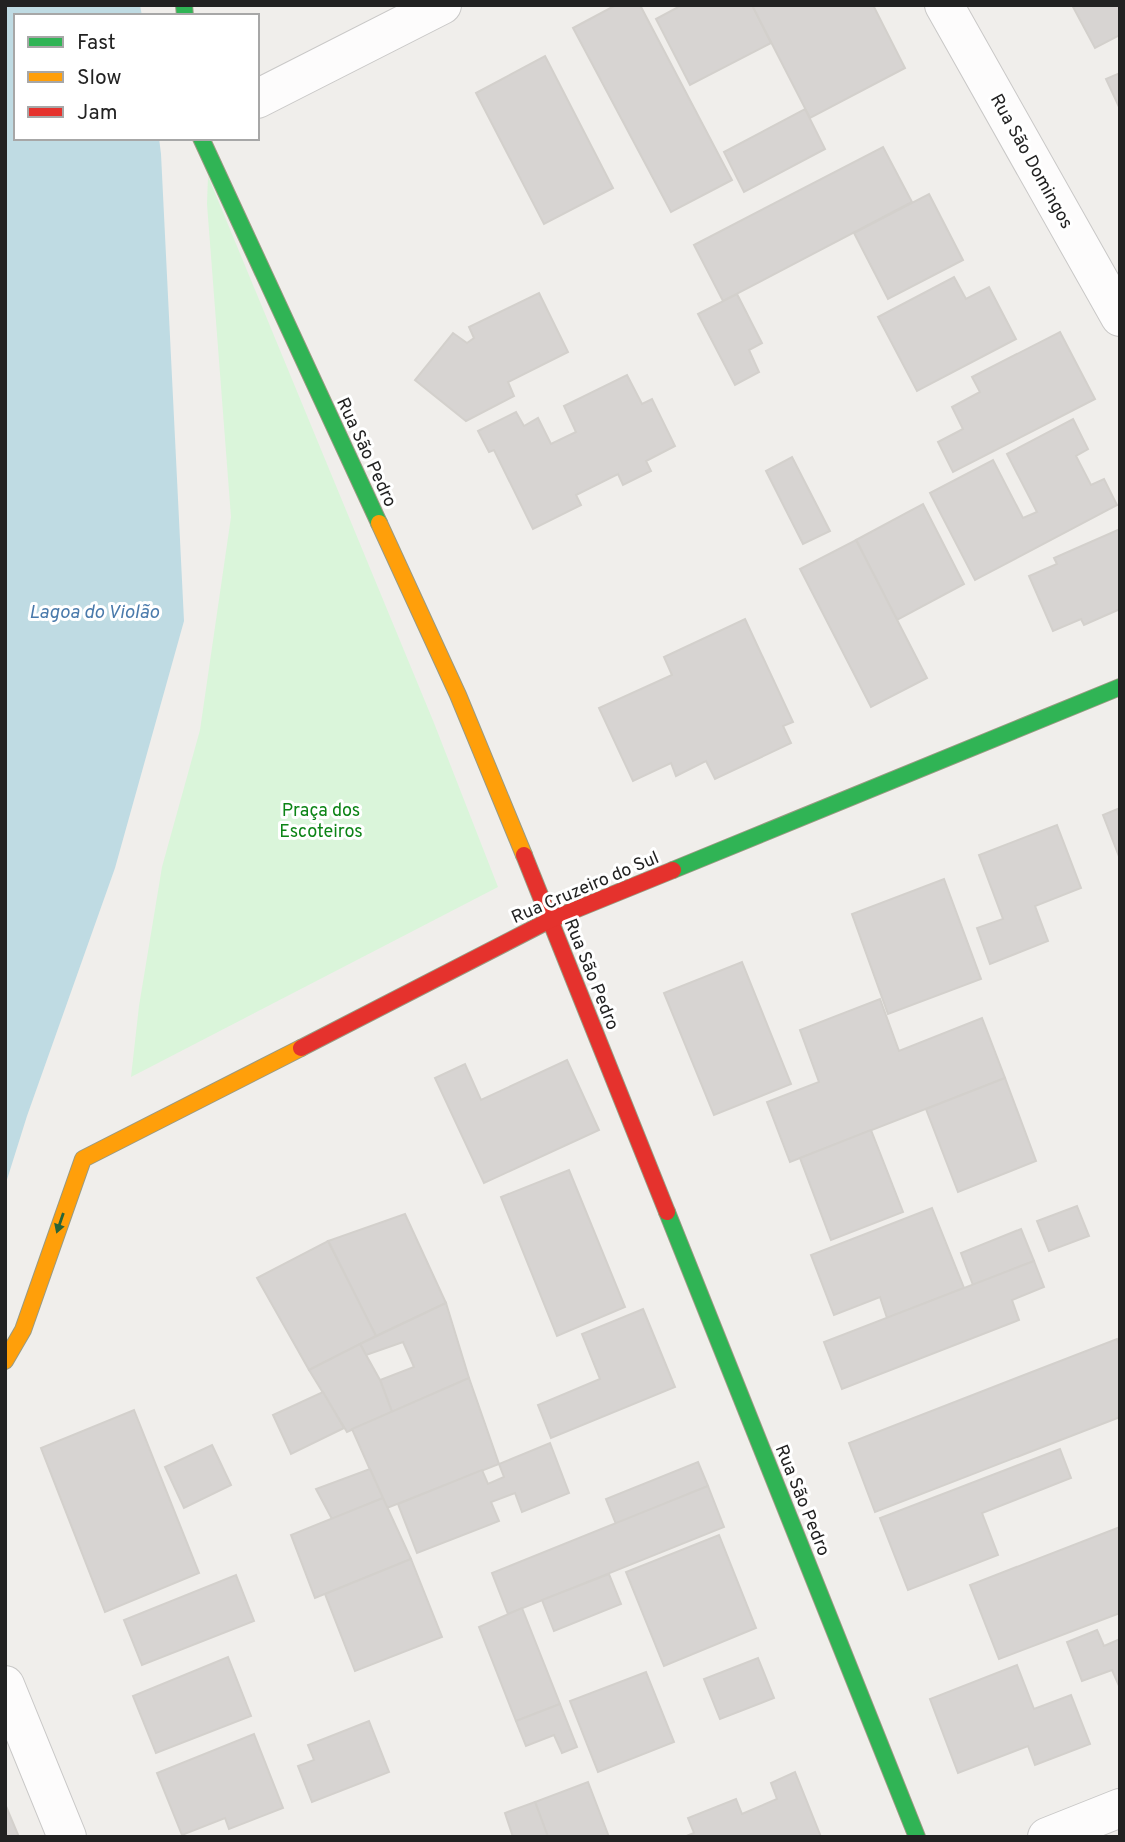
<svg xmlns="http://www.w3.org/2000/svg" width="1125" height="1842" viewBox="0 0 1125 1842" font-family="Overpass,sans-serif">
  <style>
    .park { fill: #daf5da }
    .water { fill: #bfdbe3 }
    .building { fill: #d7d4d2; stroke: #d3d0cc; stroke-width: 2 }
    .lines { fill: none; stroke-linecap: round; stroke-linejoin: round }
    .street-casing { stroke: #c9c8c7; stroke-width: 40 }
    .fast-casing { stroke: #999a82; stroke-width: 18 }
    .slow-casing { stroke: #999a82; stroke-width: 18 }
    .jam-casing { stroke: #999a82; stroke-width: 18 }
    .street { stroke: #fdfcfc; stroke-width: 38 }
    .fast { stroke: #30b455; stroke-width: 16 }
    .slow { stroke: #ff9f0a; stroke-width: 16 }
    .jam { stroke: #e5322d; stroke-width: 16 }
    .oneway { fill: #286439 }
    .labels { text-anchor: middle; stroke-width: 6; stroke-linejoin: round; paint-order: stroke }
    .street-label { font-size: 18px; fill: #222; stroke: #fff }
    .park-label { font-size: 18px; fill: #0c8416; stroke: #fff }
    .water-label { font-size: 19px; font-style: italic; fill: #4a7aab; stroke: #fff }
  </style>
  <rect width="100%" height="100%" fill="#f0eeeb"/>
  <path class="park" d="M208,176L434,723L498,887L131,1077L139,1006L162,867L200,730L231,517L207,204Z"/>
  <path class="water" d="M5,5H140L142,16H16V138H159L161,154L184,621L115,868L27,1116L5,1186Z"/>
  <g class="building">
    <path d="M616,5H640L732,180L671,212L573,28Z"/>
    <path d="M682,5H752L771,43L690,85L656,19Z"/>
    <path d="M752,5H873L905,68L810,118Z"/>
    <path d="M1072,5H1120V35L1095,48Z"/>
    <path d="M545,56L613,188L544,224L476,93Z"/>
    <path d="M1120,73V109L1106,79Z"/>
    <path d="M805,109L825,149L744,192L724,152Z"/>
    <path d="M883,147L912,202L723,301L694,245Z"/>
    <path d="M929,194L963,260L888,299L854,233Z"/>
    <path d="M954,277L966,299L989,287L1016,339L917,391L878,317Z"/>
    <path d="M539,293L568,352L508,382L514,396L466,421L415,380L453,333L467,343L474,338L469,327Z"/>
    <path d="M737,294L762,343L749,350L759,372L735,385L698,314Z"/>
    <path d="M1060,332L1095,399L953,472L938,442L963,429L952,407L980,392L972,377Z"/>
    <path d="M627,375L642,404L652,399L675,446L646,461L651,471L623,485L618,474L576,495L581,505L533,529L494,450L489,452L478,431L516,412L524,426L538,418L551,444L576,432L564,406Z"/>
    <path d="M1073,419L1088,449L1076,456L1091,485L1104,479L1117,505L975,580L930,493L993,460L1023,518L1037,512L1007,454Z"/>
    <path d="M792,457L830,531L803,544L766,471Z"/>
    <path d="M923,504L964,584L897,620L856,540Z"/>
    <path d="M1120,529V609L1084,625L1081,619L1053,631L1029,576L1057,564L1054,558Z"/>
    <path d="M856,540L927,678L871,707L800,569Z"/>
    <path d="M745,619L793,722L783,726L791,743L715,779L706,761L676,776L671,763L633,781L599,708L672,675L664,657Z"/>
    <path d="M1120,808V859L1103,815Z"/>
    <path d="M1057,825L1081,888L1035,906L1048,941L990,964L977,928L1003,919L979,855Z"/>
    <path d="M944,879L981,979L888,1014L852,914Z"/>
    <path d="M742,962L791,1084L714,1115L664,993Z"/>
    <path d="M880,999L899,1051L982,1018L1005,1078L790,1162L767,1102L819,1082L800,1030Z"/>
    <path d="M567,1060L599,1130L484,1183L435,1078L465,1064L481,1100Z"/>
    <path d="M1005,1078L1036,1161L958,1192L926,1109Z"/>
    <path d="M871,1130L903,1212L831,1240L800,1158Z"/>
    <path d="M569,1170L625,1307L557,1336L501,1197Z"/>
    <path d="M1077,1206L1089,1236L1049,1251L1037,1221Z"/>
    <path d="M932,1208L964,1288L887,1318L880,1297L834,1315L811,1255Z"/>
    <path d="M405,1214L446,1303L376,1336L328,1241Z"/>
    <path d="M1021,1229L1034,1261L973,1285L961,1253Z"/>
    <path d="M328,1241L376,1336L309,1370L257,1278Z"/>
    <path d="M1034,1261L1044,1287L1012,1300L1019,1320L842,1389L824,1342Z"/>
    <path d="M446,1303L469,1378L392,1412L380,1380L414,1367L403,1342L366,1355L360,1344Z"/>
    <path d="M643,1309L675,1387L551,1438L538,1405L600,1379L582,1334Z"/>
    <path d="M1117,1339L1120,1347V1417L875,1512L849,1443Z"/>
    <path d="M360,1344L380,1380L392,1412L347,1432L309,1370Z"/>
    <path d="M469,1378L499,1464L387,1508L352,1429Z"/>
    <path d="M323,1392L344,1428L291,1454L273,1415Z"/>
    <path d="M134,1410L199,1573L105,1612L41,1448Z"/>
    <path d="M550,1443L569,1493L522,1512L515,1493L491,1502L499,1521L417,1553L398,1504L482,1470L488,1484L504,1477L499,1464Z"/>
    <path d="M212,1445L231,1485L184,1508L165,1467Z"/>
    <path d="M1060,1449L1071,1478L982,1513L998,1555L908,1590L880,1518Z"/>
    <path d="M698,1462L708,1486L616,1524L606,1499Z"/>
    <path d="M370,1469L383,1498L332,1519L316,1489Z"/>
    <path d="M708,1486L724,1527L508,1614L492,1573Z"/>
    <path d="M383,1498L411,1559L315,1598L291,1535Z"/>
    <path d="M1120,1527V1613L999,1659L970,1585Z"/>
    <path d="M719,1535L756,1628L664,1666L626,1572Z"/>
    <path d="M411,1559L442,1637L355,1671L325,1594Z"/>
    <path d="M609,1574L621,1604L554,1631L542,1600Z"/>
    <path d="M236,1575L254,1621L142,1665L124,1620Z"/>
    <path d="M522,1608L560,1704L516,1721L479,1627Z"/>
    <path d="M1097,1630L1104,1646L1120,1639V1688L1112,1670L1082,1681L1067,1642Z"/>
    <path d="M228,1657L251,1716L156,1753L133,1696Z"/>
    <path d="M758,1658L774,1698L720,1719L704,1679Z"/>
    <path d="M1017,1665L1034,1709L1071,1695L1090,1744L1035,1765L1028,1746L958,1773L930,1699Z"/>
    <path d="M646,1672L674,1742L598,1772L570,1701Z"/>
    <path d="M560,1704L577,1747L562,1753L554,1735L526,1746L516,1721Z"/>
    <path d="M369,1721L389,1772L312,1802L298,1766L314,1760L308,1745Z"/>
    <path d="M254,1734L283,1808L229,1829L225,1818L182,1835L157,1773Z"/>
    <path d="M795,1772L821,1837H684L694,1833L688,1818L736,1799L742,1814L777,1799L771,1783Z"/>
    <path d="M588,1782L609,1837H548L535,1802Z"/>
    <path d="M535,1802L548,1837H513L505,1813Z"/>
    <path d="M5,1804L19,1837H5Z"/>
  </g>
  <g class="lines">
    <g class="street-casing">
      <g id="street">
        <path d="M944,5L1120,317"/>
        <path d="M257,99L442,5"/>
        <path d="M5,1685L67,1837"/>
        <path d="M1047,1837L1120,1808"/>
      </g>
    </g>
    <g class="fast-casing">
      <g id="fast">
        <path d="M184,5L185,16"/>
        <path d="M201,138L379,523"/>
        <path d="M673,870L1120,687"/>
        <path d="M667,1212L917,1837"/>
      </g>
    </g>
    <g class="slow-casing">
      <g id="slow">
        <path d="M379,523L458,695L524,855"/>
        <path d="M5,1361L23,1330L83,1159L301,1048"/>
      </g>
    </g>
    <g class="jam-casing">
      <g id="jam">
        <path d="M524,855L667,1212"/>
        <path d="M301,1048L550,920L673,870"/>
      </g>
    </g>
    <use href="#street" class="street"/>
    <use href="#fast" class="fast"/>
    <use href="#slow" class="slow"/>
    <use href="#jam" class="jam"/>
  </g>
  <defs><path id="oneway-solid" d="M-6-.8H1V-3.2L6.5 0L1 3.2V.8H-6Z" transform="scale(1.75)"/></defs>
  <use class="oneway" href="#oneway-solid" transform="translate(60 1223) rotate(109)"/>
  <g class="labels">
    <g class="street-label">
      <text transform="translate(1032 161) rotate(61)" y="6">Rua São Domingos</text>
      <text transform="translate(367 452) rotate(65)" y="6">Rua São Pedro</text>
      <text transform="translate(585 887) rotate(-23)" y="6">Rua Cruzeiro do Sul</text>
      <text transform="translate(592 974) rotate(68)" y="6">Rua São Pedro</text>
      <text transform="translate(803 1500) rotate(68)" y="6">Rua São Pedro</text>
    </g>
    <g class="park-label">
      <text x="321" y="816">Praça dos<tspan x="321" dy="21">Escoteiros</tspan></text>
    </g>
    <g class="water-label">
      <text x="94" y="618">Lagoa do Violão</text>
    </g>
  </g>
  <rect width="1125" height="1842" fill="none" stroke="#222222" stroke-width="14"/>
  <rect x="14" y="14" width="245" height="126" fill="#ffffff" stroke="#a7a7a7" stroke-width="2"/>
  <rect x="28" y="37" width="35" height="10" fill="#30b455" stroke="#a7a7a7" stroke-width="2"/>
  <text x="77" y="49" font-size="21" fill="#222222">Fast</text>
  <rect x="28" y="72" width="35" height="10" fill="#ff9f0a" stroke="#a7a7a7" stroke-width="2"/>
  <text x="77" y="84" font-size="21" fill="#222222">Slow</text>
  <rect x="28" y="107" width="35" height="10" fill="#e5322d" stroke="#a7a7a7" stroke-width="2"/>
  <text x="77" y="119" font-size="21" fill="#222222">Jam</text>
</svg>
